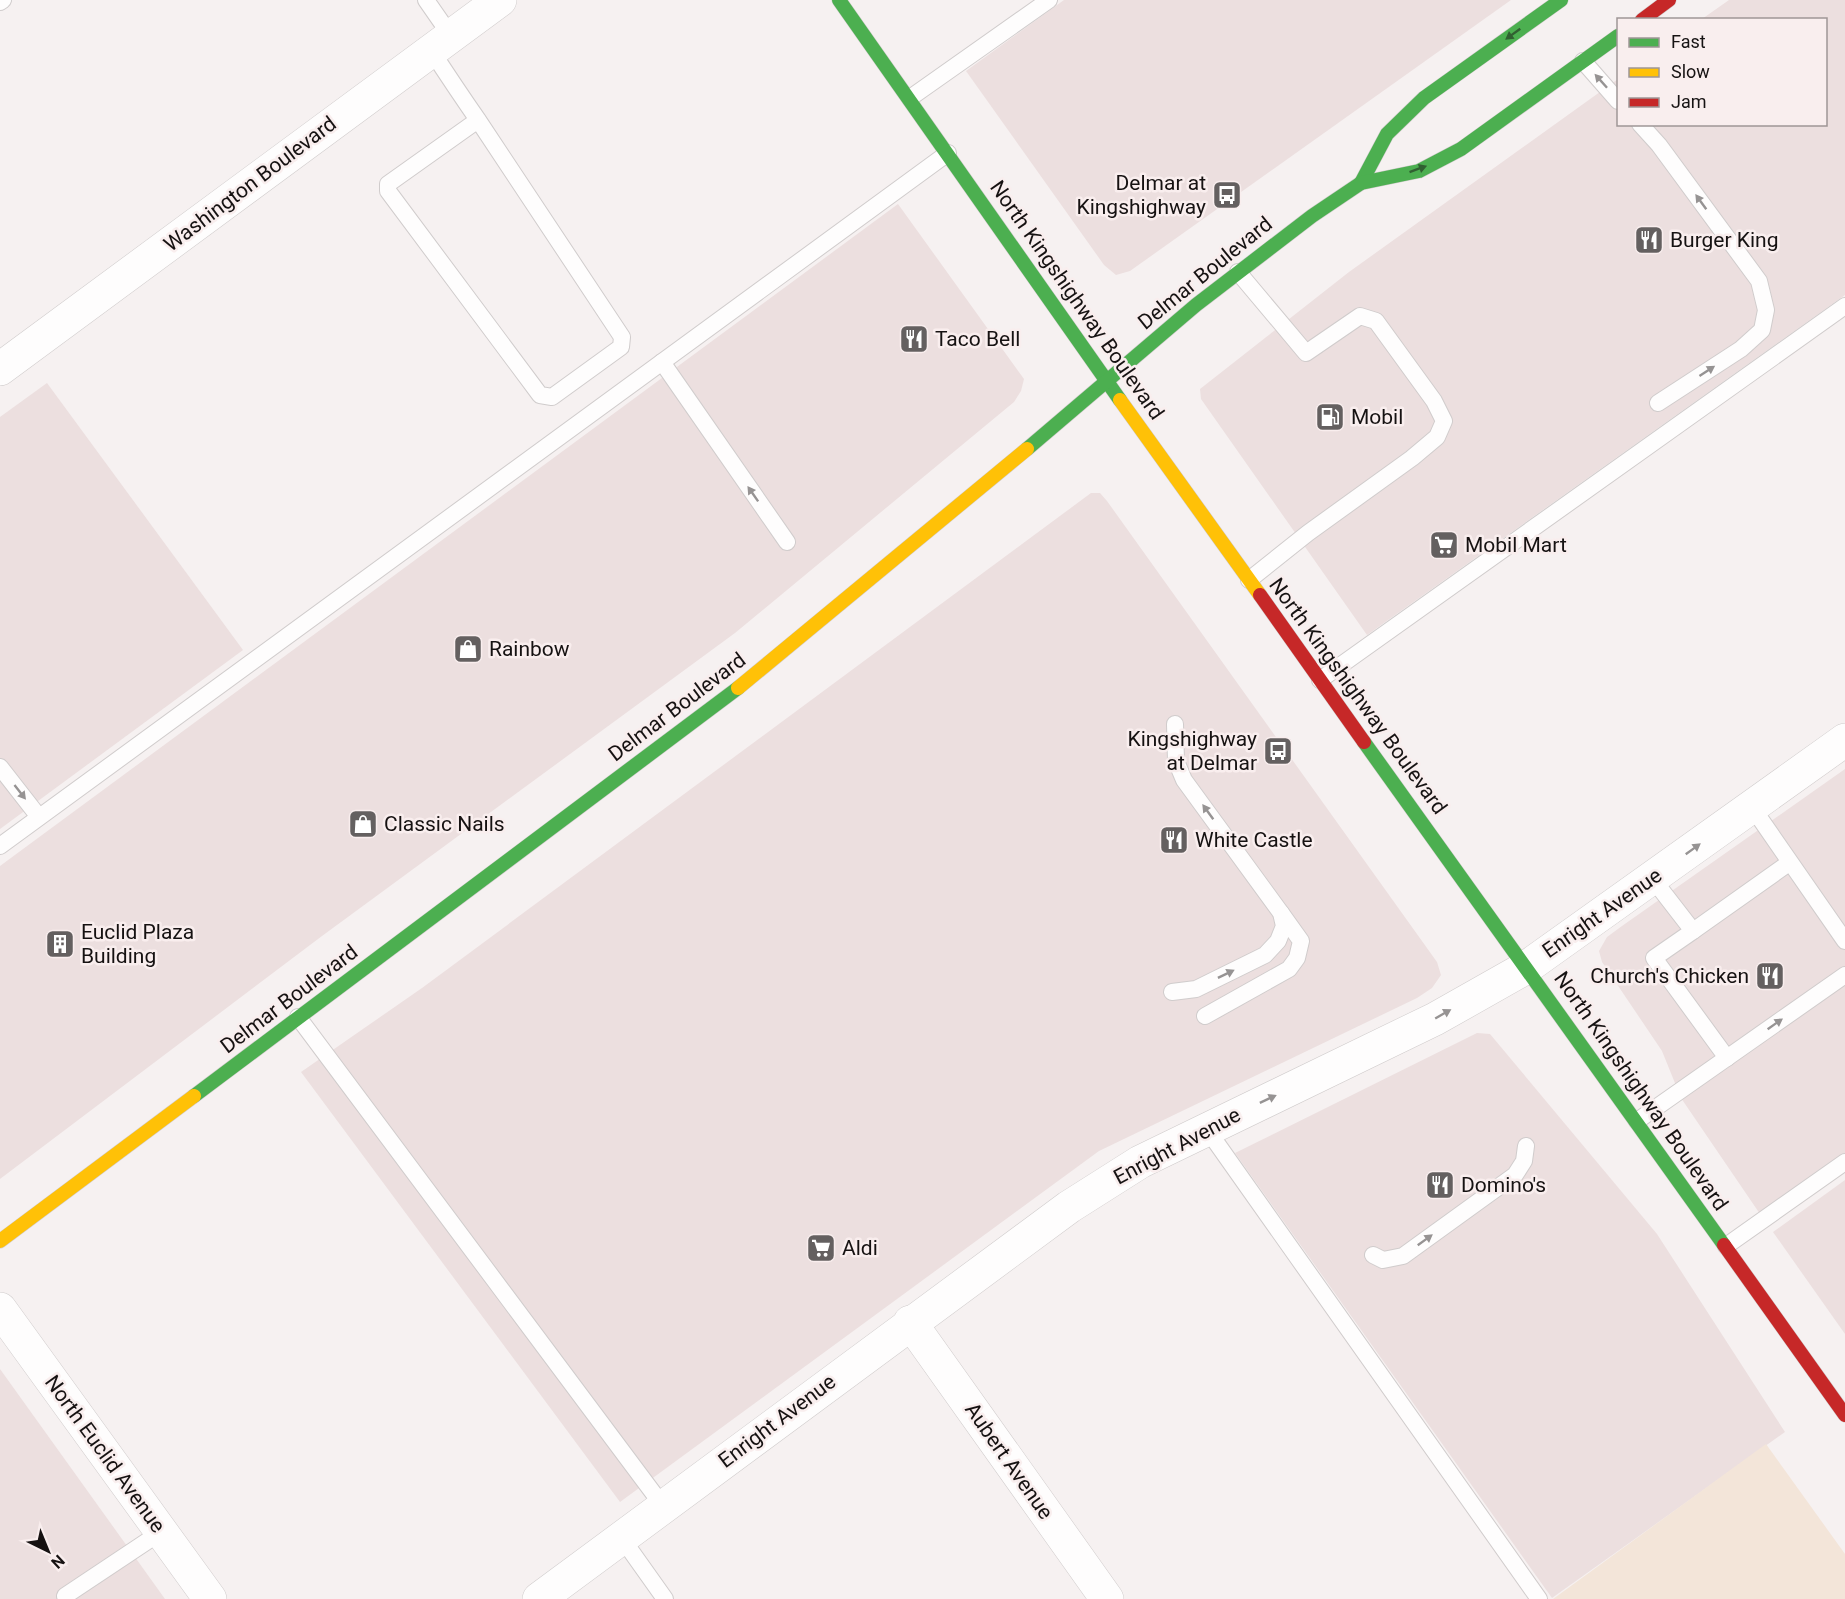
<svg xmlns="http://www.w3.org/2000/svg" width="1845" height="1599" viewBox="0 0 1845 1599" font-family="Roboto,sans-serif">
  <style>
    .built { fill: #ecdfdf }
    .green { fill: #f3e5d9 }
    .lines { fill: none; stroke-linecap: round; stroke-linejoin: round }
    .lane-casing { stroke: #d0cccc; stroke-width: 18 }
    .street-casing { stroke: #d0cccc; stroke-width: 34 }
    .fast-casing { stroke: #d0cccc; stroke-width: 15 }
    .slow-casing { stroke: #d0cccc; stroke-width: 15 }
    .jam-casing { stroke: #d0cccc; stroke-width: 15 }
    .lane { stroke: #fefdfd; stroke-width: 16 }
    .street { stroke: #fefdfd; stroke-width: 33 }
    .fast { stroke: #4caf50; stroke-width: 14 }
    .slow { stroke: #ffc107; stroke-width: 14 }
    .jam { stroke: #c62828; stroke-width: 14 }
    .oneway { fill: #316031 }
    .oneway2 { fill: #969393 }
    .labels { text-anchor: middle; stroke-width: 5; stroke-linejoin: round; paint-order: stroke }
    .poi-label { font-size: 21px; fill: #161212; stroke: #f9eeee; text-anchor: start }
    .street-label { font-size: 21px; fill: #161212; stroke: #f9eeee }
  </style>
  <rect width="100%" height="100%" fill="#f6f1f1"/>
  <g class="built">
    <path d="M1064,0H1511L1130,271L1116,275L1104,265L966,71Z"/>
    <path d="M1729,0H1845V295L1367,635L1201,399L1200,389L1349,272L1618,79V124H1826V20L1702,19Z"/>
    <path d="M898,204L1024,379L1021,391L1014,402L735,633L322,936L0,1179V866Z"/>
    <path d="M47,383L243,650L0,829V417Z"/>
    <path d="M1091,493H1100L1107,501L1437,962L1441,975L1432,988L1417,998L1099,1151L620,1502L301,1072L422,988Z"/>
    <path d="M1845,769V1153L1760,1214L1681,1098L1662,1051L1602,962L1599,951L1607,937L1622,926Z"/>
    <path d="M1477,1033L1490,1034L1657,1234L1785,1432L1552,1598L1235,1153Z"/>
    <path d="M1845,1180V1334L1773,1232Z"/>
    <path d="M0,1369L165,1599H0Z"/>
  </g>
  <path class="green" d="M1766,1444L1845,1554V1599H1553Z"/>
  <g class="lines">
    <g class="lane-casing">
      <g id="lane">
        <path d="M426,0L451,36"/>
        <path d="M0,2L3,0"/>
        <path d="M431,50C446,73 462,97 478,120L622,337L621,347L552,397L540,395L388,191V184L478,120"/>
        <path d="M1583,61L1618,101"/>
        <path d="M910,98L1049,0"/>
        <path d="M1640,124L1659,145L1759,281L1766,310L1762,330L1741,349L1658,403"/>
        <path d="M1238,272L1306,353L1360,316L1376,321L1434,401L1444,421L1437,437L1412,458L1308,533L1249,580"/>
        <path d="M662,362L787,542"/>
        <path d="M1320,680L1845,306"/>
        <path d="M0,767L39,817"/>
        <path d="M1752,807L1845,941"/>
        <path d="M0,846L948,153"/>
        <path d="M1652,878L1693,931L1654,958L1727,1058"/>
        <path d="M1693,931L1789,863"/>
        <path d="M1172,992L1196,989L1265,955L1278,941L1284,926L1281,913L1184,780L1176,761L1175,724"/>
        <path d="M1205,1016L1289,969L1297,958L1301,941L1281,913"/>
        <path d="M298,1017L663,1506"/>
        <path d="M1637,1121L1845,975"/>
        <path d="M1206,1128L1539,1599"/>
        <path d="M1726,1246L1845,1162"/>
        <path d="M1373,1255L1383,1260L1403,1256L1515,1175L1524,1161L1526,1146"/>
        <path d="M621,1537L665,1599"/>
        <path d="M65,1596L161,1532"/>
      </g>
    </g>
    <g class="street-casing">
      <g id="street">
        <path d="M0,369L500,0"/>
        <path d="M0,1309L210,1599"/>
        <path d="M910,1322L1107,1599"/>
        <path d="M539,1599L1069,1207L1140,1162L1435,1019L1527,967L1845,740"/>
      </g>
    </g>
    <g class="fast-casing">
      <g id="fast">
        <path d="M839,0L1120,400"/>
        <path d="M1361,183L1387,134L1424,98L1561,0"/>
        <path d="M1027,449L1196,305L1312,216L1361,183L1419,171L1461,149L1618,36"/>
        <path d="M1364,742L1724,1245"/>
        <path d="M194,1096L738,688"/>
      </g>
    </g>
    <g class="slow-casing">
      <g id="slow">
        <path d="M1120,400L1260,595"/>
        <path d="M738,688L1027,449"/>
        <path d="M0,1241L194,1096"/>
      </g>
    </g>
    <g class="jam-casing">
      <g id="jam">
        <path d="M1642,20L1669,0"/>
        <path d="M1260,595L1364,742"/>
        <path d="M1724,1245L1845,1415"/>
      </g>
    </g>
    <use href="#lane" class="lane"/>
    <use href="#street" class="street"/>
    <use href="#fast" class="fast"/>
    <use href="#slow" class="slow"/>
    <use href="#jam" class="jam"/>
  </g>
  <defs><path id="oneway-solid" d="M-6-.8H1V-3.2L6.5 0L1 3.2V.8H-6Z" transform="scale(1.5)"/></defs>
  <g class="oneway">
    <use href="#oneway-solid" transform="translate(1513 34) rotate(144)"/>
    <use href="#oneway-solid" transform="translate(1418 169) rotate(-20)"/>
  </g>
  <g class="oneway2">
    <use href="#oneway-solid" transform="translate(1601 81) rotate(-132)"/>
    <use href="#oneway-solid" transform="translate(1701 202) rotate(-126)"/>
    <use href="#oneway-solid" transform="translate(1707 371) rotate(-33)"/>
    <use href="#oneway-solid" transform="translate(753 494) rotate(-125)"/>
    <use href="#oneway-solid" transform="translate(20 792) rotate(52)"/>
    <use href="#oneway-solid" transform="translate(1208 812) rotate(-126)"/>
    <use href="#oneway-solid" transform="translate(1693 849) rotate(-36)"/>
    <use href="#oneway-solid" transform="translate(1226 974) rotate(-26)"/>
    <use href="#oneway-solid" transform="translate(1443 1014) rotate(-30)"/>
    <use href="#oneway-solid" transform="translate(1775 1024) rotate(-35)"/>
    <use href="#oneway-solid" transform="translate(1268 1099) rotate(-25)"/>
    <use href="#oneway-solid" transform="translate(1425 1240) rotate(-36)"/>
  </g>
  <defs>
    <g id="bus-square" transform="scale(1.5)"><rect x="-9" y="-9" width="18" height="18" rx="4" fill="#646060" stroke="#f9eeee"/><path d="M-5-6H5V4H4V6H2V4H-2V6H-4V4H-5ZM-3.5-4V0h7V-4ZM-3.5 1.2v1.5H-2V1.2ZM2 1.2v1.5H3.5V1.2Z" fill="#fff"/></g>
    <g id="restaurant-square" transform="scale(1.5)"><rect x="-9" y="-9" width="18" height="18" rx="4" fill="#646060" stroke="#f9eeee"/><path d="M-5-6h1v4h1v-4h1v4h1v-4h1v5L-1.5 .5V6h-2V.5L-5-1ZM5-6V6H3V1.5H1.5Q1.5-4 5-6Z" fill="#fff"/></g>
    <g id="fuel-square" transform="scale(1.5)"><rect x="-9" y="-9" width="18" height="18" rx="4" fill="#646060" stroke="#f9eeee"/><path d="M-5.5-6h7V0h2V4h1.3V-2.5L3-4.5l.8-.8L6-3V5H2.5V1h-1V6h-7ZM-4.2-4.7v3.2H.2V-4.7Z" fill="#fff"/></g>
    <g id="supermarket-square" transform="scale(1.5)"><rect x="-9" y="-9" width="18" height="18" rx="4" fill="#646060" stroke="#f9eeee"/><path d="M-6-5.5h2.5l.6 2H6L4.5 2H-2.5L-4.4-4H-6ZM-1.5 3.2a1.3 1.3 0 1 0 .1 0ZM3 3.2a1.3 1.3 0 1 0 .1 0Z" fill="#fff"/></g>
    <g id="shop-square" transform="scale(1.5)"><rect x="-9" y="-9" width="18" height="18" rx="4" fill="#646060" stroke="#f9eeee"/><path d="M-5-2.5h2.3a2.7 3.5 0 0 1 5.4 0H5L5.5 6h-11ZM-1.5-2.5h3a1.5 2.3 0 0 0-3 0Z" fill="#fff"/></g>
    <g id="building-square" transform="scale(1.5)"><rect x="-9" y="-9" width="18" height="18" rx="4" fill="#646060" stroke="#f9eeee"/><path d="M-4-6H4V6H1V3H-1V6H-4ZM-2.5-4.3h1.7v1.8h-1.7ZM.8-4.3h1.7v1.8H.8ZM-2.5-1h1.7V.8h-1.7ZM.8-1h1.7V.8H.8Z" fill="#fff"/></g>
  </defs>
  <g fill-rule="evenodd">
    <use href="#bus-square" x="1227" y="195"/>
    <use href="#restaurant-square" x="1649" y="240"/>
    <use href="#restaurant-square" x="914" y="339"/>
    <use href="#fuel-square" x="1330" y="417"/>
    <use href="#supermarket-square" x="1444" y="545"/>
    <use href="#shop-square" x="468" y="649"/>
    <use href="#bus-square" x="1278" y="751"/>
    <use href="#shop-square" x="363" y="824"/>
    <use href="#restaurant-square" x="1174" y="840"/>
    <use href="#building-square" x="60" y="944"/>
    <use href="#restaurant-square" x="1770" y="976"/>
    <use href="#restaurant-square" x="1440" y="1185"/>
    <use href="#supermarket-square" x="821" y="1248"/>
  </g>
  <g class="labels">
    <g class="poi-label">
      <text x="1206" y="190" text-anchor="end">Delmar at<tspan x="1206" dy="24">Kingshighway</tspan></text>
      <text x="1670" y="247">Burger King</text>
      <text x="935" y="346">Taco Bell</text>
      <text x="1351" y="424">Mobil</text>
      <text x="1465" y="552">Mobil Mart</text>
      <text x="489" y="656">Rainbow</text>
      <text x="1257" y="746" text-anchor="end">Kingshighway<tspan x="1257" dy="24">at Delmar</tspan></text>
      <text x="384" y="831">Classic Nails</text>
      <text x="1195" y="847">White Castle</text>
      <text x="81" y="939">Euclid Plaza<tspan x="81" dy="24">Building</tspan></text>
      <text x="1749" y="983" text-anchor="end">Church's Chicken</text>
      <text x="1461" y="1192">Domino's</text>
      <text x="842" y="1255">Aldi</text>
    </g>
    <g class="street-label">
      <text transform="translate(250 184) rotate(-37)" y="7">Washington Boulevard</text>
      <text transform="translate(1205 273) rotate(-39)" y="7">Delmar Boulevard</text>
      <text transform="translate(1077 300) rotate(55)" y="7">North Kingshighway Boulevard</text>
      <text transform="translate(1358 696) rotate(54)" y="7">North Kingshighway Boulevard</text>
      <text transform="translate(677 707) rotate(-37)" y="7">Delmar Boulevard</text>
      <text transform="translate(1602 913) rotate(-35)" y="7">Enright Avenue</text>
      <text transform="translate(289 999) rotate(-37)" y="7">Delmar Boulevard</text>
      <text transform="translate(1641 1091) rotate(55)" y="7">North Kingshighway Boulevard</text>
      <text transform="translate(1177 1146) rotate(-28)" y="7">Enright Avenue</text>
      <text transform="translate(777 1421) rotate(-37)" y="7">Enright Avenue</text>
      <text transform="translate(105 1454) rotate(54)" y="7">North Euclid Avenue</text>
      <text transform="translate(1009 1461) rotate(55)" y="7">Aubert Avenue</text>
    </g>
  </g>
  <rect x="1617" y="18" width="210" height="108" fill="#f9eeee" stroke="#9e9696" stroke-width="1.5"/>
  <rect x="1629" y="38" width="30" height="9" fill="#4caf50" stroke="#9e9696" stroke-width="1.5"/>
  <text x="1671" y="48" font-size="18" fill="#161212">Fast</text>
  <rect x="1629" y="68" width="30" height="9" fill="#ffc107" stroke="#9e9696" stroke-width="1.5"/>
  <text x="1671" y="78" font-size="18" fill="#161212">Slow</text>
  <rect x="1629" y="98" width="30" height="9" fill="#c62828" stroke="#9e9696" stroke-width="1.5"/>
  <text x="1671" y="108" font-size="18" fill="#161212">Jam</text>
  <g transform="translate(48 1551) rotate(137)" stroke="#f9eeee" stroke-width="4.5" paint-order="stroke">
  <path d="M0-4.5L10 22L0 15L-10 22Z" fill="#161212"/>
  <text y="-9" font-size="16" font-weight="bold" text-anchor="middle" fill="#161212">N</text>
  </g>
</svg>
